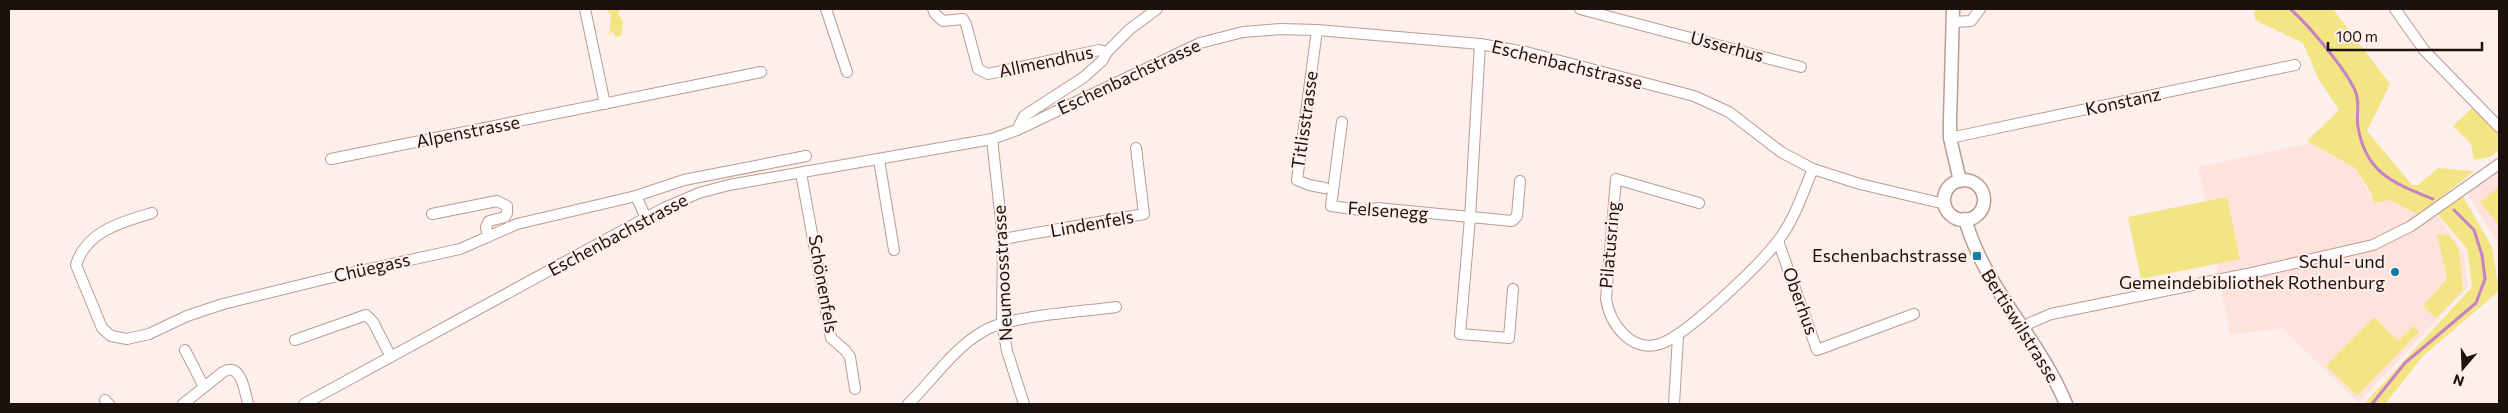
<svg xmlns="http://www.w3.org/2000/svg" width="2508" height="413" viewBox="0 0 2508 413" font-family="Commissioner,sans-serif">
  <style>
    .built { fill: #fde3dc }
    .green { fill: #f3e584 }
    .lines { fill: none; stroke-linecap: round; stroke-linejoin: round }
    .stream { stroke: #c782c3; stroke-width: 3 }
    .minor-casing { stroke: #bb9b92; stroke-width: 12 }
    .major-casing { stroke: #bb9b92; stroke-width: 15 }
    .minor { stroke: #fff; stroke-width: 10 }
    .major { stroke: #fff; stroke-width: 12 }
    .poi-dot { fill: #0e80a8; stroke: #fdefeb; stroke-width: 2 }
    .labels { text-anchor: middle; stroke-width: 4; stroke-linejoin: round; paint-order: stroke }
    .street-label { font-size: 18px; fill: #1d110e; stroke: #fdefeb }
    .poi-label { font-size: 18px; fill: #1d110e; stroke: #fdefeb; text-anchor: end }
  </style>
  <rect width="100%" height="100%" fill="#fdefeb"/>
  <g class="built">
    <path d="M2310,143L2355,168L2374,203L2390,200L2419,215L2425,211L2438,216L2464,253L2468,287L2358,403L2282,328L2230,335L2216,264L2141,279L2128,217L2205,201L2198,167Z"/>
    <path d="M2499,169V255L2497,242L2468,194Z"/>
  </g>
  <g class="green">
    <path d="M606,9H620L618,14L623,21L621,36L616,37L612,32L609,35L611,15Z"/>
    <path d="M2254,9H2333L2390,84L2367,131L2412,185H2418L2438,168L2474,171L2419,215L2390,200L2374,203L2370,191L2355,168L2307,141L2339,110L2318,78L2303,43L2255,20Z"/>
    <path d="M2473,107L2499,133V150L2490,157L2474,160L2471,144L2453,126Z"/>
    <path d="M2499,187V225L2480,202Z"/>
    <path d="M2461,193L2492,247L2499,291L2423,356L2385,404H2364L2472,287L2467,249L2437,213Z"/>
    <path d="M2227,197L2240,259L2141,279L2128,217Z"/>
    <path d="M2437,234L2449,235L2459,250L2463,290L2436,318L2423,306L2447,279Z"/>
    <path d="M2374,317L2398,341L2413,326L2419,332L2357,396L2326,366Z"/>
  </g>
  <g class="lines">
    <g class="stream">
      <path d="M2290,9C2307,23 2349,73 2356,93C2360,104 2356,116 2358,127C2366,174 2394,183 2433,199"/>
      <path d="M2372,404L2405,363L2476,303L2485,279L2482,255L2474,230L2454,210"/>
    </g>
    <g class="minor-casing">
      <g id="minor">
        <path d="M585,9L605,104"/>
        <path d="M826,9L847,72"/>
        <path d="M933,9L935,14L943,21L963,19L966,24L978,69L988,74L1099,50L1107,52"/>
        <path d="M1580,9L1801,67"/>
        <path d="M2395,9L2424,50L2499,127"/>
        <path d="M1953,22L1971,21L1980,9"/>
        <path d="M1317,30L1297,180L1309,185L1325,188"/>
        <path d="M1480,44L1470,218L1460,334L1509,338L1513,289"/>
        <path d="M1342,122L1331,206L1368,211L1377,208L1512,221L1517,216L1520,181"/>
        <path d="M1017,130L1024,116L1084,77L1102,61L1107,52L1130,29L1157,9"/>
        <path d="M1950,138L2295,65"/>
        <path d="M992,139L1003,239L1002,323L1007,351L1024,404"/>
        <path d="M331,159L761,72"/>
        <path d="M879,160L894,250"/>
        <path d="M801,173L831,338L845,350L850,357L855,389"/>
        <path d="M636,196L646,218"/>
        <path d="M1699,203L1616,179L1606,299C1610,324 1631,353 1660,344C1686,336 1763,262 1780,238C1795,218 1803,192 1813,169"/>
        <path d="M152,213C122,222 86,231 76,265L102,328L111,336L127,339L149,334L187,316L223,304L333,277L460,249L517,224L636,196L684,180L806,156"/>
        <path d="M432,214L497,201L507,206V213L505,217L489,221L486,227L488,237"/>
        <path d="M1003,239L1144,214L1136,148"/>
        <path d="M1778,241L1817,350L1914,314"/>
        <path d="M2024,329L2030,323L2051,314L2247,274L2373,245L2411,226L2499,164"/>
        <path d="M295,340L366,315L373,322L391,357"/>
        <path d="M185,350L204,387"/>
        <path d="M105,400L109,404"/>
        <path d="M183,404L223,372C241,361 245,392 248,404"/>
        <path d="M304,404L664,208L699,193L729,185L992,139L1017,130L1200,43L1243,32L1281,29L1317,30L1480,44L1526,52L1694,96L1729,112L1781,152L1813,169L1860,184L1945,204"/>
        <path d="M908,404C932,381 953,349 982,332C1009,315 1082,312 1116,307"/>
        <path d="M1674,404L1678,336"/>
      </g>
    </g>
    <g class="major-casing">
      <g id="major">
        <path d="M1953,9L1950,121V138L1960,181"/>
        <circle cx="1964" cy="200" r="20"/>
        <path d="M1965,219C1985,289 2039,338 2066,404"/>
      </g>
    </g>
    <use href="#minor" class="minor"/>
    <use href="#major" class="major"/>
  </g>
  <g class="poi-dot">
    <rect x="1972" y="251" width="10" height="10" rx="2.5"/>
    <circle cx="2395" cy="272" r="5"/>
  </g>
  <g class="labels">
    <g class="street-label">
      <text transform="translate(1727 47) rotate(15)" y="6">Usserhus</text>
      <text transform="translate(1046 62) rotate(-12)" y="6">Allmendhus</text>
      <text transform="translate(1567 65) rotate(14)" y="6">Eschenbachstrasse</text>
      <text transform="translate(1129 77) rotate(-25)" y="6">Eschenbachstrasse</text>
      <text transform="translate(2123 102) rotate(-12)" y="6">Konstanz</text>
      <text transform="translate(1305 120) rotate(-82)" y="6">Titlisstrasse</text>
      <text transform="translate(468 132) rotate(-11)" y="6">Alpenstrasse</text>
      <text transform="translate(1388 211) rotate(4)" y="6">Felsenegg</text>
      <text transform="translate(1092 224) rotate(-10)" y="6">Lindenfels</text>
      <text transform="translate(618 235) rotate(-28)" y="6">Eschenbachstrasse</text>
      <text transform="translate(1610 245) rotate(-85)" y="6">Pilatusring</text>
      <text transform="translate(372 268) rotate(-13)" y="6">Chüegass</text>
      <text transform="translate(1003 273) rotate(-93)" y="6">Neumoosstrasse</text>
      <text transform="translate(823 284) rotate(80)" y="6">Schönenfels</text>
      <text transform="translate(1800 301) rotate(70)" y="6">Oberhus</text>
      <text transform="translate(2020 326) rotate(58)" y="6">Bertiswilstrasse</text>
    </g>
    <g class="poi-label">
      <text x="1967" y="262">Eschenbachstrasse</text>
      <text x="2385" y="268">Schul- und<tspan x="2385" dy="21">Gemeindebibliothek Rothenburg</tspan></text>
    </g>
  </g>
  <rect width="2508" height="413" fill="none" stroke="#1d110e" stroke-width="20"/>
  <g transform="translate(2463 368) rotate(199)" stroke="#fdefeb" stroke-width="4" paint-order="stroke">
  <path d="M0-4L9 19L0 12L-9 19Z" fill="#1d110e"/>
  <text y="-8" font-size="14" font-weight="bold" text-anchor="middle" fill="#1d110e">N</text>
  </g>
  <path d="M2328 42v8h154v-8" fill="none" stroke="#1d110e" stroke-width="2.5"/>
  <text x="2336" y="42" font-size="15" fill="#1d110e" stroke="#fdefeb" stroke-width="4" paint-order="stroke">100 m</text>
</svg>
